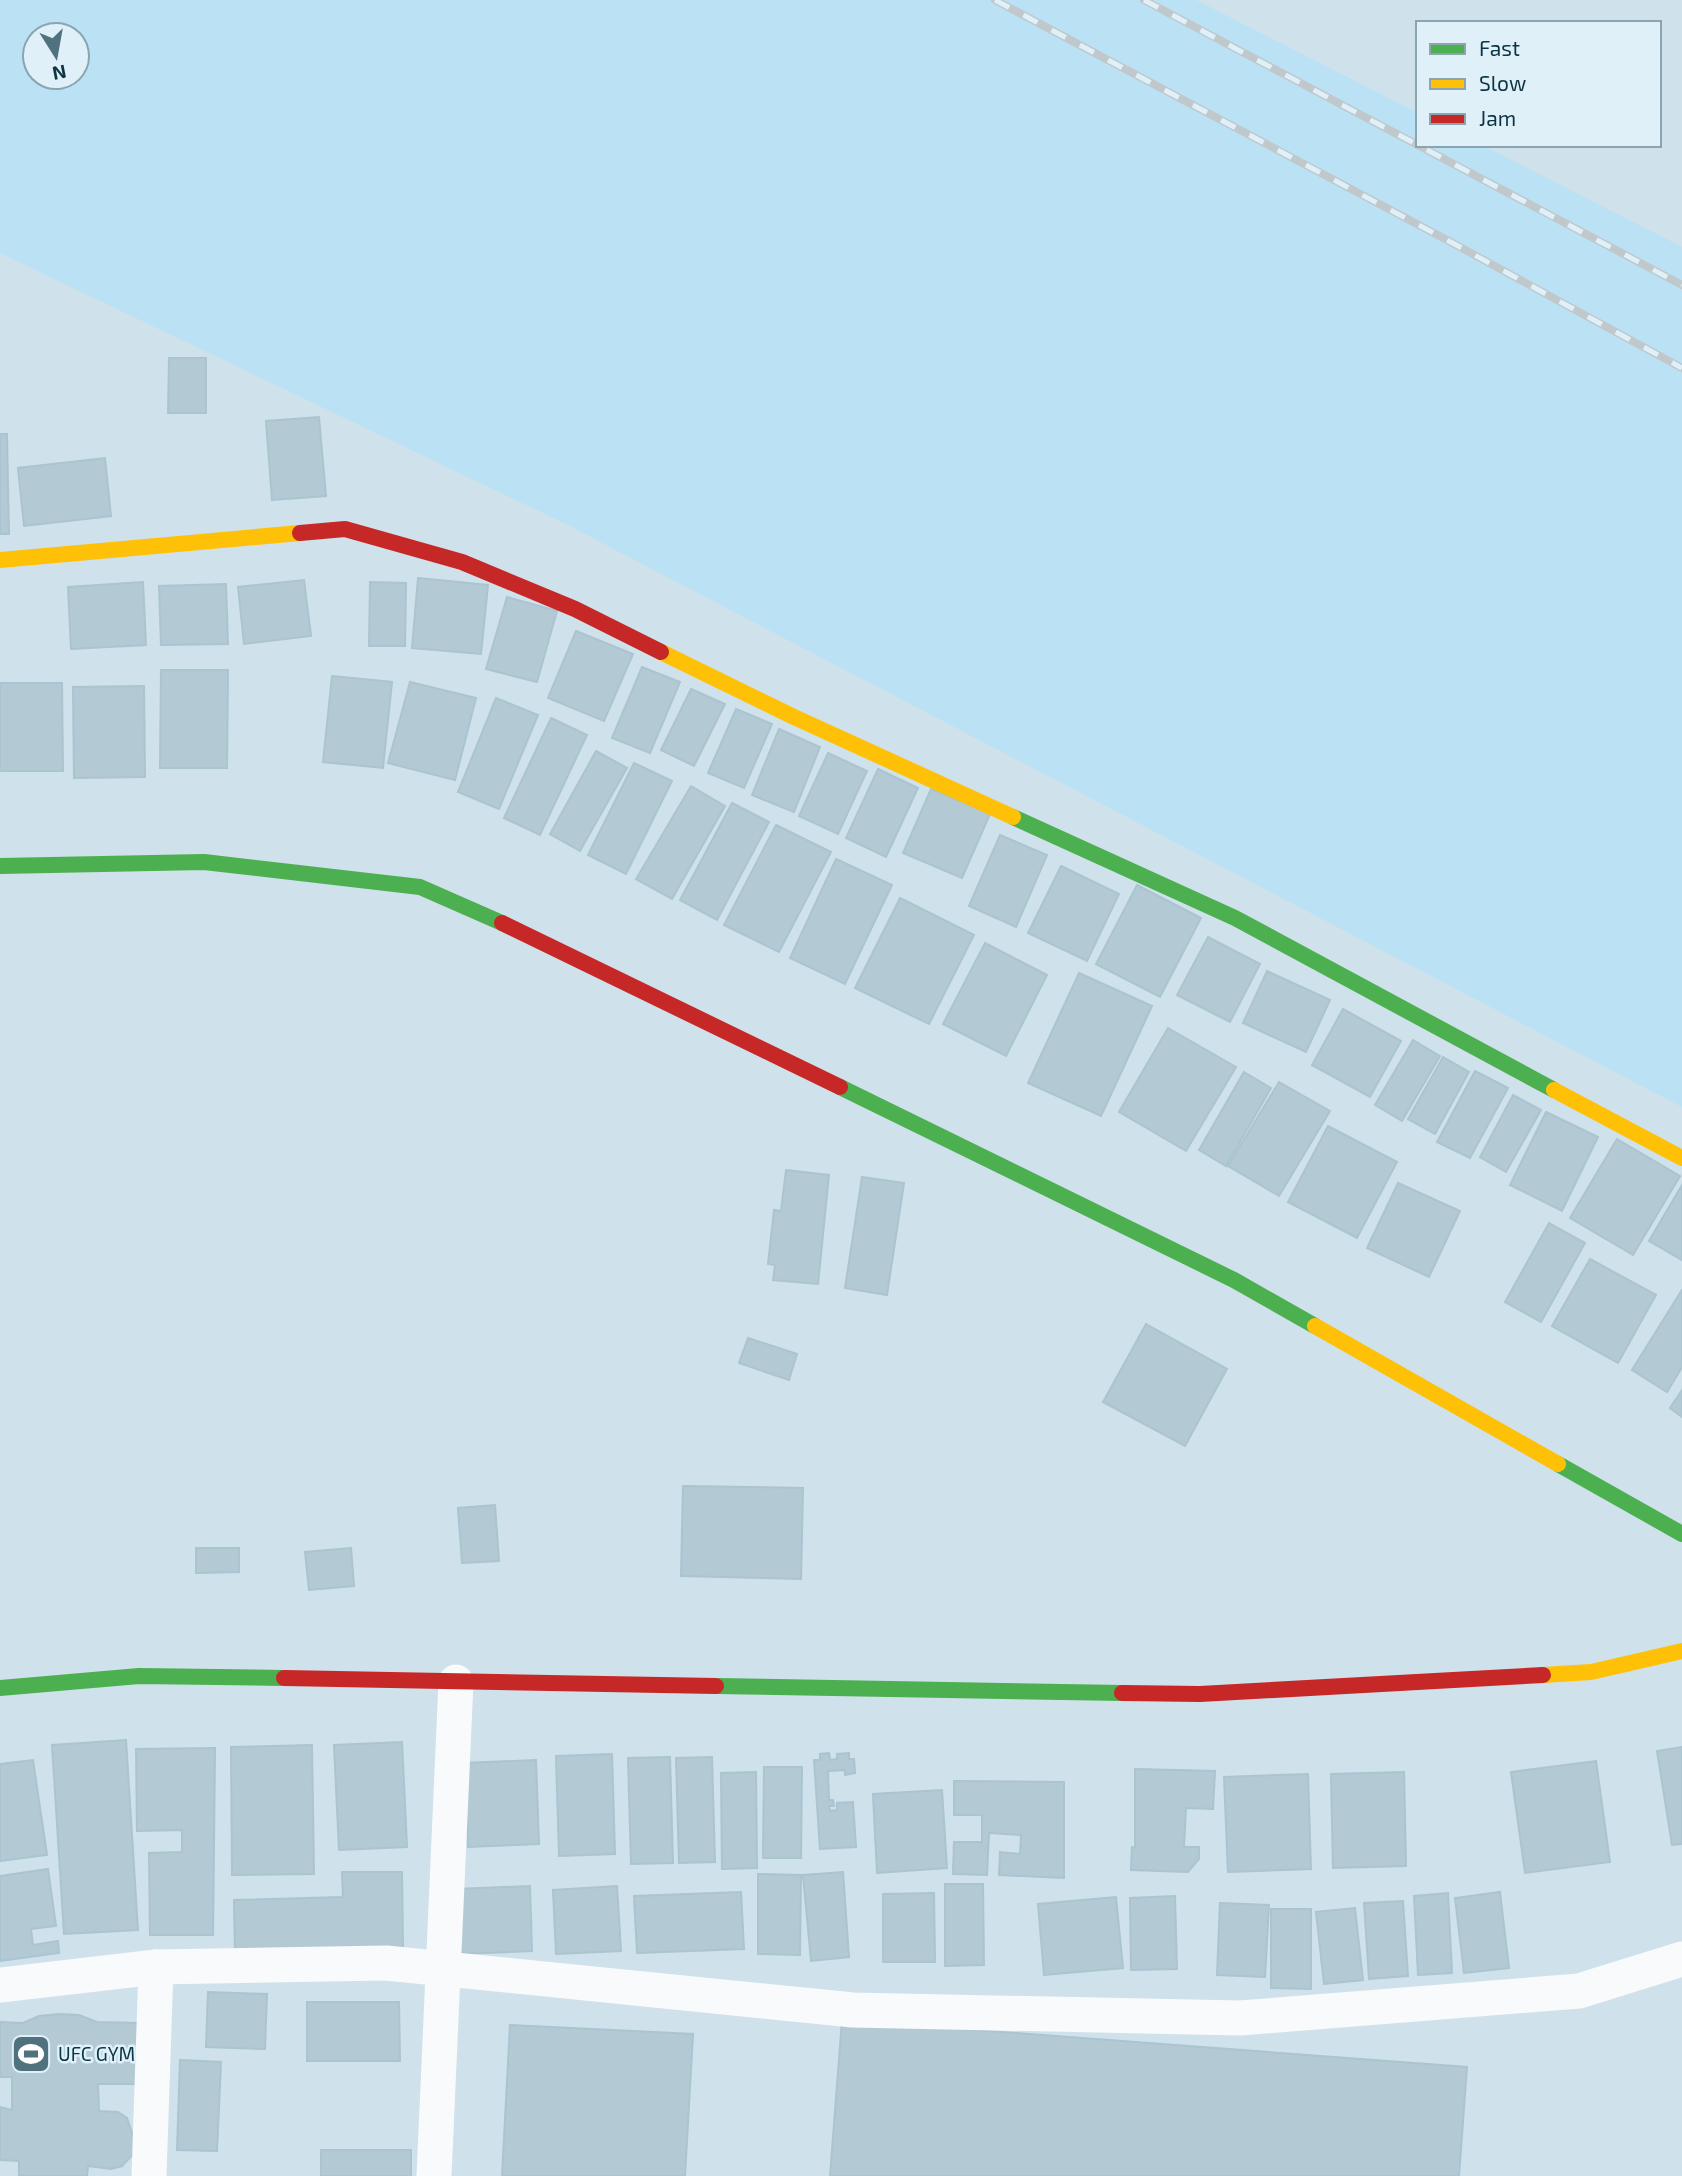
<svg xmlns="http://www.w3.org/2000/svg" width="1682" height="2176" viewBox="0 0 1682 2176" font-family="'Exo 2',sans-serif">
  <style>
    .built { fill: #bae1f4; fill-rule: evenodd }
    .building { fill: #b3cad5; stroke: #aac4d0; stroke-width: 2 }
    .lines { fill: none; stroke-linecap: round; stroke-linejoin: round }
    .street { stroke: #f8fafc; stroke-width: 35 }
    .fast { stroke: #4caf50; stroke-width: 16 }
    .slow { stroke: #ffc107; stroke-width: 16 }
    .jam { stroke: #c62828; stroke-width: 16 }
    .rail-casing { stroke: #c1c8cc; stroke-width: 8 }
    .rail { stroke: #dff0f8; stroke-width: 5; stroke-dasharray: 16; stroke-linecap: butt }
    .labels { text-anchor: middle; stroke-width: 5; stroke-linejoin: round; paint-order: stroke }
    .poi-label { font-size: 19px; fill: #0b3444; stroke: #dff0f8; text-anchor: start }
  </style>
  <rect width="100%" height="100%" fill="#cfe1ea"/>
  <path class="built" d="M0,0H1196L1418,113V145H1482L1682,247V1107L566,524L0,253ZM35,35H77V77H35Z"/>
  <g class="building">
    <path d="M169,358H206V413H168Z"/>
    <path d="M319,417L326,496L272,500L266,421Z"/>
    <path d="M0,434H7L9,534H0Z"/>
    <path d="M105,458L111,516L24,526L18,468Z"/>
    <path d="M418,578L488,585L481,654L412,648Z"/>
    <path d="M304,580L311,636L244,644L238,587Z"/>
    <path d="M143,582L146,645L71,649L68,587Z"/>
    <path d="M370,582L406,583L405,646H369Z"/>
    <path d="M226,584L228,644L161,645L159,586Z"/>
    <path d="M507,597L557,611L537,682L486,669Z"/>
    <path d="M576,631L633,654L604,721L548,698Z"/>
    <path d="M642,667L680,682L650,753L612,738Z"/>
    <path d="M161,670H228L227,768H160Z"/>
    <path d="M332,676L392,682L383,768L323,762Z"/>
    <path d="M410,682L476,698L455,780L388,763Z"/>
    <path d="M0,683H62L63,771H0Z"/>
    <path d="M144,686L145,777L74,778L73,687Z"/>
    <path d="M691,689L725,704L694,766L661,750Z"/>
    <path d="M496,698L538,715L499,809L458,792Z"/>
    <path d="M736,709L772,724L744,788L708,773Z"/>
    <path d="M551,718L587,735L540,835L504,818Z"/>
    <path d="M779,729L820,747L794,812L752,795Z"/>
    <path d="M596,751L627,768L580,851L550,834Z"/>
    <path d="M828,753L867,771L838,834L799,816Z"/>
    <path d="M634,763L672,781L626,874L588,855Z"/>
    <path d="M878,769L918,788L886,857L846,838Z"/>
    <path d="M691,786L725,806L672,899L636,879Z"/>
    <path d="M931,789L990,814L962,878L903,853Z"/>
    <path d="M732,803L769,822L717,920L680,900Z"/>
    <path d="M776,825L831,852L779,952L724,925Z"/>
    <path d="M1000,835L1047,855L1016,927L969,906Z"/>
    <path d="M836,859L892,885L845,984L790,958Z"/>
    <path d="M1061,866L1119,894L1087,961L1028,933Z"/>
    <path d="M1137,885L1201,918L1160,997L1096,964Z"/>
    <path d="M900,898L974,935L929,1024L855,988Z"/>
    <path d="M1208,937L1260,964L1230,1022L1177,995Z"/>
    <path d="M985,943L1047,975L1006,1056L943,1024Z"/>
    <path d="M1267,971L1330,1000L1306,1052L1243,1023Z"/>
    <path d="M1079,973L1152,1006L1101,1116L1028,1083Z"/>
    <path d="M1343,1009L1401,1041L1370,1097L1312,1065Z"/>
    <path d="M1168,1028L1236,1067L1186,1151L1119,1112Z"/>
    <path d="M1413,1040L1440,1056L1402,1121L1375,1105Z"/>
    <path d="M1443,1057L1469,1072L1435,1134L1408,1119Z"/>
    <path d="M1475,1071L1508,1088L1470,1158L1437,1142Z"/>
    <path d="M1244,1072L1271,1088L1226,1166L1199,1150Z"/>
    <path d="M1279,1082L1330,1111L1279,1196L1228,1166Z"/>
    <path d="M1513,1095L1541,1110L1506,1172L1480,1157Z"/>
    <path d="M1546,1112L1598,1137L1562,1211L1510,1185Z"/>
    <path d="M1328,1126L1397,1162L1357,1238L1288,1202Z"/>
    <path d="M1617,1139L1680,1176L1633,1255L1570,1218Z"/>
    <path d="M786,1170L829,1175L818,1284L773,1280L775,1265L768,1264L774,1210L781,1211Z"/>
    <path d="M862,1177L904,1183L887,1295L845,1288Z"/>
    <path d="M1398,1183L1460,1211L1429,1277L1367,1248Z"/>
    <path d="M1682,1185V1260L1649,1241Z"/>
    <path d="M1549,1223L1585,1243L1541,1322L1505,1302Z"/>
    <path d="M1590,1259L1656,1295L1618,1363L1552,1326Z"/>
    <path d="M1682,1290V1367L1667,1392L1632,1370Z"/>
    <path d="M1146,1324L1227,1369L1185,1446L1103,1402Z"/>
    <path d="M748,1338L797,1354L789,1380L739,1363Z"/>
    <path d="M1682,1390V1417L1670,1408Z"/>
    <path d="M683,1486L803,1488L801,1579L681,1576Z"/>
    <path d="M495,1505L499,1561L462,1563L458,1508Z"/>
    <path d="M196,1548H239V1572L196,1573Z"/>
    <path d="M351,1548L354,1586L309,1590L305,1552Z"/>
    <path d="M126,1740L138,1930L64,1934L52,1745Z"/>
    <path d="M402,1742L407,1847L339,1850L334,1745Z"/>
    <path d="M312,1745L314,1874L232,1875L231,1747Z"/>
    <path d="M1682,1747V1844L1672,1845L1657,1751Z"/>
    <path d="M215,1748L213,1935H150L149,1853L182,1852V1830L137,1831L136,1749Z"/>
    <path d="M829,1753L830,1760L837,1759V1754L849,1753V1759H854L855,1773L845,1775V1770L828,1771L829,1800H833L834,1806H829L830,1811L837,1810V1803L853,1802L856,1847L820,1849L814,1760H820V1754Z"/>
    <path d="M612,1754L615,1854L559,1856L556,1756Z"/>
    <path d="M670,1757L673,1863L631,1864L628,1758Z"/>
    <path d="M712,1757L715,1862L679,1863L676,1758Z"/>
    <path d="M33,1760L47,1855L0,1861V1764Z"/>
    <path d="M536,1760L539,1844L468,1847L465,1763Z"/>
    <path d="M1596,1761L1610,1862L1525,1873L1511,1772Z"/>
    <path d="M764,1767H802L801,1858H763Z"/>
    <path d="M1135,1769L1215,1771L1213,1809L1186,1808L1184,1847H1199V1859L1188,1872L1131,1870L1132,1847L1135,1848Z"/>
    <path d="M756,1772L757,1868L722,1869L721,1773Z"/>
    <path d="M1404,1772L1406,1866L1333,1868L1331,1774Z"/>
    <path d="M1308,1774L1311,1869L1228,1872L1224,1777Z"/>
    <path d="M954,1781L1064,1782V1878L999,1875L1000,1852L1020,1854L1021,1835L989,1833L987,1875L953,1874L954,1842H982V1815H954Z"/>
    <path d="M942,1790L947,1868L877,1873L873,1794Z"/>
    <path d="M48,1869L56,1926L31,1929L33,1945L58,1941L59,1953L0,1961V1876Z"/>
    <path d="M342,1872H402L403,1949L235,1952L234,1900L343,1897Z"/>
    <path d="M843,1872L849,1957L811,1961L803,1875Z"/>
    <path d="M758,1874L801,1875L800,1955L758,1954Z"/>
    <path d="M945,1884H983L984,1965L945,1966Z"/>
    <path d="M530,1886L532,1951L459,1954L457,1889Z"/>
    <path d="M617,1886L621,1951L556,1954L553,1890Z"/>
    <path d="M741,1892L744,1949L637,1953L634,1896Z"/>
    <path d="M1500,1892L1509,1968L1464,1973L1455,1898Z"/>
    <path d="M934,1893L935,1962H883V1894Z"/>
    <path d="M1448,1893L1452,1973L1418,1975L1414,1896Z"/>
    <path d="M1175,1896L1177,1969L1131,1970L1130,1898Z"/>
    <path d="M1116,1897L1123,1968L1044,1975L1038,1904Z"/>
    <path d="M1403,1901L1408,1976L1369,1979L1364,1903Z"/>
    <path d="M1220,1903L1269,1905L1265,1977L1217,1975Z"/>
    <path d="M1355,1908L1363,1980L1324,1984L1316,1912Z"/>
    <path d="M1271,1909H1311V1989L1271,1988Z"/>
    <path d="M208,1992L267,1994L265,2049L206,2047Z"/>
    <path d="M307,2002H399L400,2061H307Z"/>
    <path d="M59,2014L79,2015L97,2022L139,2023L138,2084H98L99,2111L118,2112L127,2118L135,2142L134,2153L122,2166L111,2169L88,2166L87,2176H19V2161L0,2160V2107L12,2110V2077H0V2022L23,2023L39,2016Z"/>
    <path d="M842,2020L1467,2067L1459,2176H830Z"/>
    <path d="M510,2025L693,2034L685,2176H502Z"/>
    <path d="M180,2060L221,2062L217,2151L177,2150Z"/>
    <rect x="321" y="2150" width="90" height="26"/>
  </g>
  <g class="lines">
    <g class="street">
      <path d="M0,1985L156,1967L386,1963L853,2010L1240,2018L1579,1991L1682,1959"/>
      <path d="M149,2176L156,1967"/>
      <path d="M434,2176L456,1682"/>
    </g>
    <g class="fast">
      <path d="M1013,817L1235,918L1554,1090"/>
      <path d="M0,866L204,862L420,887L502,923"/>
      <path d="M840,1087L1234,1280L1315,1326"/>
      <path d="M1558,1464L1682,1534"/>
      <path d="M716,1686L1122,1693"/>
      <path d="M0,1688L139,1676L284,1678"/>
    </g>
    <g class="slow">
      <path d="M0,560L300,533"/>
      <path d="M661,652L794,717L1013,817"/>
      <path d="M1554,1090L1682,1158"/>
      <path d="M1315,1326L1558,1464"/>
      <path d="M1543,1675L1591,1672L1682,1651"/>
    </g>
    <g class="jam">
      <path d="M300,533L345,529L462,562L575,609L661,652"/>
      <path d="M502,923L840,1087"/>
      <path d="M284,1678L716,1686"/>
      <path d="M1122,1693L1200,1694L1543,1675"/>
    </g>
    <g class="rail-casing">
      <g id="rail">
        <path d="M995,0L1447,240L1682,368"/>
        <path d="M1144,0L1682,285"/>
      </g>
    </g>
    <use href="#rail" class="rail"/>
  </g>
  <defs>
    <g id="stadium-square" transform="scale(2.0125)"><rect x="-9" y="-9" width="18" height="18" rx="4" fill="#50717e" stroke="#dff0f8"/><path d="M0-5a6.5 5 0 1 0 0 10a6.5 5 0 1 0 0-10ZM-3.5-1.8h7v3.6h-7Z" fill="#fff"/></g>
  </defs>
  <g fill-rule="evenodd">
    <use href="#stadium-square" x="31" y="2054"/>
  </g>
  <g class="labels">
    <g class="poi-label">
      <text x="58" y="2061">UFC GYM</text>
    </g>
  </g>
  <rect x="1416" y="21" width="245" height="126" fill="#dff0f8" stroke="#8aa5b0" stroke-width="2"/>
  <rect x="1430" y="44" width="35" height="10" fill="#4caf50" stroke="#8aa5b0" stroke-width="2"/>
  <text x="1479" y="56" font-size="21" fill="#0b3444">Fast</text>
  <rect x="1430" y="79" width="35" height="10" fill="#ffc107" stroke="#8aa5b0" stroke-width="2"/>
  <text x="1479" y="91" font-size="21" fill="#0b3444">Slow</text>
  <rect x="1430" y="114" width="35" height="10" fill="#c62828" stroke="#8aa5b0" stroke-width="2"/>
  <text x="1479" y="126" font-size="21" fill="#0b3444">Jam</text>
  <g transform="translate(56 56) rotate(169)"><circle r="33" fill="#dff0f8" stroke="#8aa5b0" stroke-width="2"/>
  <path d="M0-5L12 26L0 18L-12 26Z" fill="#50717e"/>
  <text y="-10" font-size="19" font-weight="bold" text-anchor="middle" fill="#0b3444">N</text>
  </g>
</svg>
